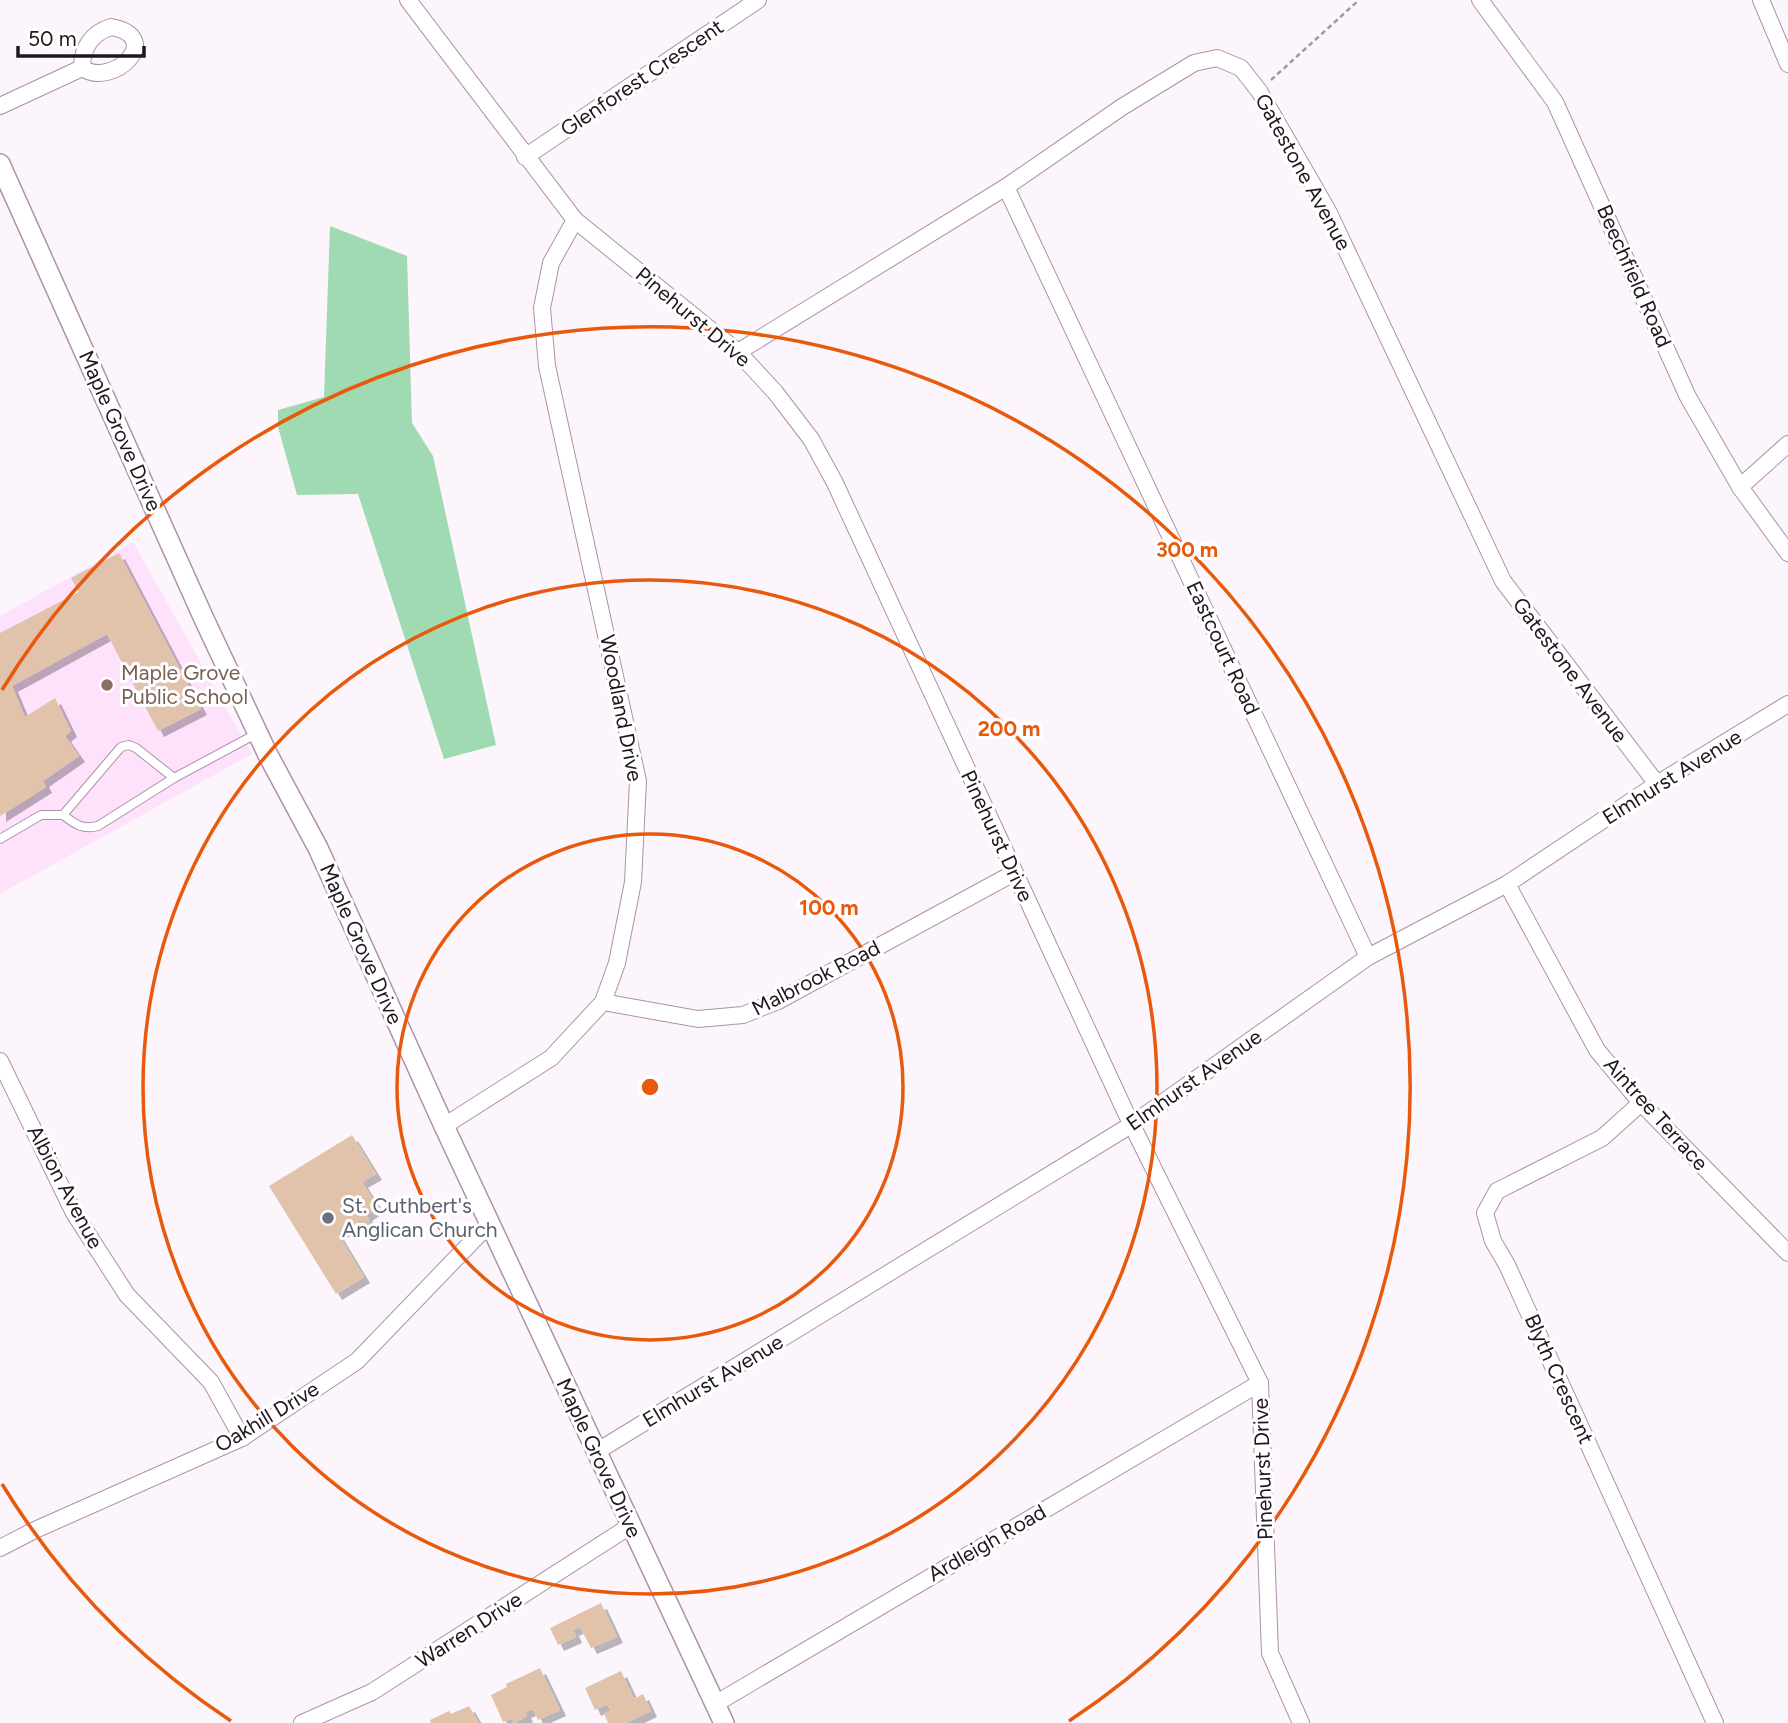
<svg xmlns="http://www.w3.org/2000/svg" width="1788" height="1723" viewBox="0 0 1788 1723" font-family="Figtree,sans-serif">
  <style>
    .built { fill: #fee1fb }
    .forest { fill: #a0dab2 }
    .building { fill: #e1c2aa; filter: url(#shadow) }
    .lines { fill: none; stroke-linecap: round; stroke-linejoin: round }
    .service-casing { stroke: #ad91aa; stroke-width: 10 }
    .minor-casing { stroke: #ad91aa; stroke-width: 18 }
    .tertiary-casing { stroke: #ad91aa; stroke-width: 22 }
    .path { stroke: #a098a0; stroke-width: 2.5; stroke-dasharray: 5 3.5; stroke-linecap: butt }
    .service { stroke: #fff; stroke-width: 8 }
    .minor { stroke: #fff; stroke-width: 16 }
    .tertiary { stroke: #fff; stroke-width: 19 }
    .ring { fill: none; stroke: #e8590c; stroke-width: 3.5 }
    .education-dot { fill: #8d6e63; stroke: #fff; stroke-width: 2.5 }
    .worship-dot { fill: #6b7280; stroke: #fff; stroke-width: 2.5 }
    .labels { text-anchor: middle; stroke-width: 6; stroke-linejoin: round; paint-order: stroke }
    .street-label { font-size: 21px; fill: #201620; stroke: #fff }
    .education-label { font-size: 21px; fill: #785e54; stroke: #fff; text-anchor: start }
    .worship-label { font-size: 21px; fill: #5b616d; stroke: #fff; text-anchor: start }
    .centre { fill: #e8590c; stroke: #fff; stroke-width: 3.5 }
    .ring-label { font-size: 21px; text-anchor: middle; font-weight: bold; fill: #e8590c; stroke: #fff; stroke-width: 6; stroke-linejoin: round; paint-order: stroke }
  </style>
  <defs>
    <filter id="shadow"><feDropShadow dx="6" dy="6" stdDeviation="0" flood-color="#0004"/></filter>
  </defs>
  <rect width="100%" height="100%" fill="#fcf6fc"/>
  <path class="built" d="M133,542L252,754L0,894V616Z"/>
  <path class="forest" d="M330,226L407,256L412,423L433,456L496,745L444,759L358,494L297,495L278,427V410L324,397Z"/>
  <g class="building">
    <path d="M119,553L201,709L158,731L107,634L12,686L25,717L55,698L71,731L65,736L79,756L43,781L46,787L0,816V633L79,592L71,578Z"/>
    <path d="M352,1135L376,1174L362,1182L378,1207L366,1215L370,1222L350,1234L346,1229L338,1234L364,1277L336,1294L269,1186Z"/>
    <path d="M601,1603L617,1637L591,1648L580,1627L573,1630L576,1637L558,1645L550,1628Z"/>
    <path d="M540,1668L560,1710L538,1720L533,1709L525,1712L527,1716L514,1723L512,1719L503,1722L491,1695L507,1687L506,1684Z"/>
    <path d="M621,1671L634,1699L643,1694L651,1711L626,1723H608L604,1714L611,1711L607,1704L595,1710L585,1688Z"/>
    <path d="M469,1706L479,1723H431L430,1720L449,1711L451,1714Z"/>
  </g>
  <g class="lines">
    <g class="service-casing">
      <g id="service">
        <path d="M63,815C75,824 82,830 98,826L174,778L258,733"/>
        <path d="M0,839L41,815H63L121,747L129,745L136,748L174,778"/>
      </g>
    </g>
    <g class="minor-casing">
      <g id="minor">
        <path d="M408,0L575,220L738,352L775,392L811,439L835,483L1125,1111L1260,1383L1270,1653L1301,1723"/>
        <path d="M1480,0L1555,102L1688,397L1740,487L1788,553"/>
        <path d="M1761,0L1788,64"/>
        <path d="M111,27C166,37 113,89 82,68C82,47 92,33 111,27Z"/>
        <path d="M0,106L82,68"/>
        <path d="M525,157L758,0"/>
        <path d="M1006,187L1368,957"/>
        <path d="M738,352L1006,187L1122,107L1194,63L1217,58L1241,68L1259,91L1328,211L1503,581L1657,784"/>
        <path d="M1740,487L1788,444"/>
        <path d="M1507,884L1597,1050L1641,1103L1788,1253"/>
        <path d="M603,1002L698,1019L743,1015L778,1001L1014,873"/>
        <path d="M0,1061L74,1213L127,1295L211,1382L242,1438"/>
        <path d="M1641,1103L1602,1138L1497,1191L1485,1213L1493,1241L1507,1265L1715,1723"/>
        <path d="M444,1126L551,1058L603,1002L617,963L633,882L638,781L547,366L542,308L551,263L575,220"/>
        <path d="M596,1452L1131,1125L1368,957L1507,884L1657,784L1788,704"/>
        <path d="M0,1548L35,1530L242,1438L357,1361L490,1223"/>
        <path d="M715,1704L1260,1383"/>
        <path d="M302,1723L372,1692L630,1526"/>
      </g>
    </g>
    <g class="tertiary-casing">
      <path id="tertiary" d="M0,164L204,619L268,755L318,848L444,1126L724,1723"/>
    </g>
    <path class="path" d="M1271,80L1359,0"/>
    <use href="#service" class="service"/>
    <use href="#minor" class="minor"/>
    <use href="#tertiary" class="tertiary"/>
  </g>
  <g class="ring">
    <circle cx="650" cy="1087" r="253"/>
    <circle cx="650" cy="1087" r="507"/>
    <path d="M231 1721A760 760 0 0 1 2 1484M2 690A760 760 0 1 1 1069 1721"/>
  </g>
  <circle class="education-dot" cx="107" cy="685" r="7"/>
  <circle class="worship-dot" cx="328" cy="1218" r="7"/>
  <g class="labels">
    <g class="street-label">
      <text transform="translate(642 78) rotate(-34)" y="7">Glenforest Crescent</text>
      <text transform="translate(1303 172) rotate(61)" y="7">Gatestone Avenue</text>
      <text transform="translate(1634 276) rotate(66)" y="7">Beechfield Road</text>
      <text transform="translate(693 317) rotate(40)" y="7">Pinehurst Drive</text>
      <text transform="translate(120 431) rotate(66)" y="7">Maple Grove Drive</text>
      <text transform="translate(1223 648) rotate(65)" y="7">Eastcourt Road</text>
      <text transform="translate(1570 670) rotate(53)" y="7">Gatestone Avenue</text>
      <text transform="translate(621 708) rotate(79)" y="7">Woodland Drive</text>
      <text transform="translate(1672 777) rotate(-32)" y="7">Elmhurst Avenue</text>
      <text transform="translate(997 836) rotate(65)" y="7">Pinehurst Drive</text>
      <text transform="translate(361 944) rotate(66)" y="7">Maple Grove Drive</text>
      <text transform="translate(816 978) rotate(-27)" y="7">Malbrook Road</text>
      <text transform="translate(1194 1080) rotate(-35)" y="7">Elmhurst Avenue</text>
      <text transform="translate(1656 1114) rotate(48)" y="7">Aintree Terrace</text>
      <text transform="translate(65 1187) rotate(62)" y="7">Albion Avenue</text>
      <text transform="translate(1559 1379) rotate(66)" y="7">Blyth Crescent</text>
      <text transform="translate(713 1381) rotate(-31)" y="7">Elmhurst Avenue</text>
      <text transform="translate(267 1417) rotate(-31)" y="7">Oakhill Drive</text>
      <text transform="translate(599 1458) rotate(65)" y="7">Maple Grove Drive</text>
      <text transform="translate(1263 1469) rotate(-92)" y="7">Pinehurst Drive</text>
      <text transform="translate(987 1543) rotate(-30)" y="7">Ardleigh Road</text>
      <text transform="translate(469 1630) rotate(-33)" y="7">Warren Drive</text>
    </g>
    <g class="education-label">
      <text x="121" y="680">Maple Grove<tspan x="121" dy="24">Public School</tspan></text>
    </g>
    <g class="worship-label">
      <text x="342" y="1213">St. Cuthbert's<tspan x="342" dy="24">Anglican Church</tspan></text>
    </g>
  </g>
  <circle cx="650" cy="1087" r="10" class="centre"/>
  <g class="ring-label">
    <text x="1187" y="557">300 m</text>
    <text x="1009" y="736">200 m</text>
    <text x="829" y="915">100 m</text>
  </g>
  <path d="M18 46v10h126v-10" fill="none" stroke="#201620" stroke-width="3.5"/>
  <text x="28" y="46" font-size="21" fill="#201620" stroke="#ffffff" stroke-width="5" paint-order="stroke">50 m</text>
</svg>
